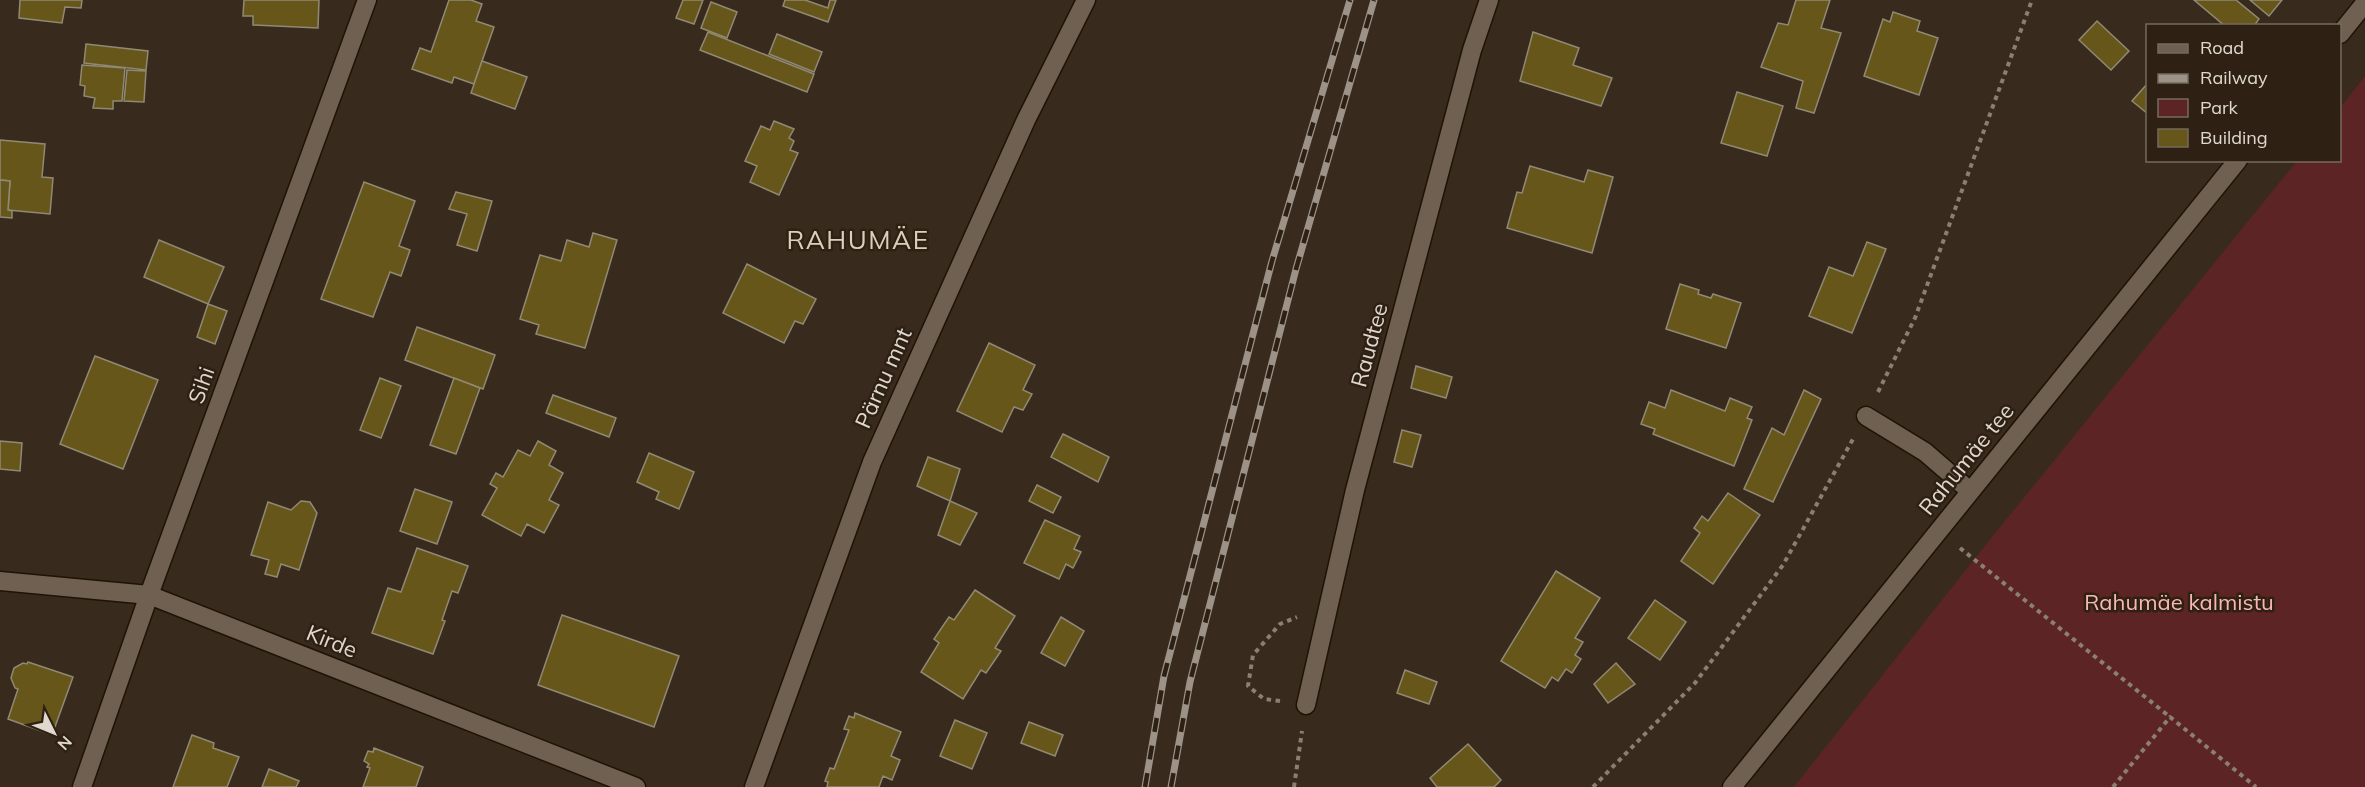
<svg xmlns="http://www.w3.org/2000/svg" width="2365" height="787" viewBox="0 0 2365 787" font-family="Mulish,sans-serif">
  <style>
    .green { fill: #5d2426 }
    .building { fill: #67561a; stroke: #908975; stroke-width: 1.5 }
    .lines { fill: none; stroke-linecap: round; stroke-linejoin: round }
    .lane-casing { stroke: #1f1306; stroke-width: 21 }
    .street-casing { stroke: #1f1306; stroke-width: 21 }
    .secondary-casing { stroke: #1f1306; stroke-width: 21 }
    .path { stroke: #8a7f74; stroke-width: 4; stroke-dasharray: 4.5 4.5; stroke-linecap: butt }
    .lane { stroke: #6f6051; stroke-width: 18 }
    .street { stroke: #6f6051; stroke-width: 18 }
    .secondary { stroke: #6f6051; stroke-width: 18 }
    .rail-casing { stroke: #9c9287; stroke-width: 7 }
    .rail { stroke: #2e2113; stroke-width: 4.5; stroke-dasharray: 14; stroke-linecap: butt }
    .labels { text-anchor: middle; stroke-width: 5; stroke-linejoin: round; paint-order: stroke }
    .street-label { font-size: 22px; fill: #e0d8cf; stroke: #2e2113 }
    .park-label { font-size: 22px; fill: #f9b6b5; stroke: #2e2113 }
    .quarter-label { font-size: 26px; letter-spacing: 1.5px; fill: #dfcdbc; stroke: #2e2113 }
  </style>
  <rect width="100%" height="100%" fill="#382b1d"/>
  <path class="green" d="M2365,76V787H1794L1988,542L2297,161L2340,160V108Z"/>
  <g class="building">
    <path d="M20,0H82L81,8L65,7L62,23L19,18Z"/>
    <path d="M244,0H319L318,28L253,25V16H243Z"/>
    <path d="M449,0H471L482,4L476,21L494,27L474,84L454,77L452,83L412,69L420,48L431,52Z"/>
    <path d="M683,0H703L694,24L676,18Z"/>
    <path d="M785,0H805L828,8L830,0H836L828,22L783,6Z"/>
    <path d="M1796,0H1830L1821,28L1841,33L1814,113L1796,108L1803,81L1761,67L1778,23L1788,25Z"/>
    <path d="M2194,0H2236L2259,19L2254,26H2225Z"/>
    <path d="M2250,0H2282L2269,16Z"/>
    <path d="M711,2L737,12L727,38L701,28Z"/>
    <path d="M1893,12L1920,21L1917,31L1938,38L1919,95L1864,76L1883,19L1890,22Z"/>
    <path d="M2097,21L2129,51L2111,70L2079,40Z"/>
    <path d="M708,32L814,74L807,92L700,50Z"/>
    <path d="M1533,32L1579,48L1573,65L1612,78L1601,106L1520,81Z"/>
    <path d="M777,34L822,52L814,72L769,54Z"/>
    <path d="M86,44L148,51L146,70L84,63Z"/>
    <path d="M482,61L527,77L515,109L471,93Z"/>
    <path d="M82,65L125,68L122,101H113V109L93,108L95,98L84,96L85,86L80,85Z"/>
    <path d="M127,70L146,71L144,102L124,101Z"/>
    <path d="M2148,83V114L2132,101Z"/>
    <path d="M1737,92L1783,106L1767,156L1721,143Z"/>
    <path d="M774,121L794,129L789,138L794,141L790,150L798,153L779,195L750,182L757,166L745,161L761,126L770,130Z"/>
    <path d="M0,140L45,144L42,177L53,178L50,214L8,210L10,181L0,180Z"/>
    <path d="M1530,166L1584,182L1588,170L1613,177L1592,253L1507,228L1517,192L1522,193Z"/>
    <path d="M0,180L10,181L8,210L12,211V218L0,217Z"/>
    <path d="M364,182L415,201L399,246L410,250L401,276L390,272L373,317L321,299Z"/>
    <path d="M456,192L492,201L477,251L457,245L467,214L449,209Z"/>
    <path d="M593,233L617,240L585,348L536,334L539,325L520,319L540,255L561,261L567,240L589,247Z"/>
    <path d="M159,240L224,267L208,304L144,277Z"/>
    <path d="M1867,242L1886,249L1852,333L1809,316L1829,267L1853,276Z"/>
    <path d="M747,264L816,299L803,324L795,321L784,343L723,313Z"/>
    <path d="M1680,284L1699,290L1698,294L1711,298L1713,294L1741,303L1726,348L1666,329Z"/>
    <path d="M208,304L227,311L215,344L197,337Z"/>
    <path d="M417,327L495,355L483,389L405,360Z"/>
    <path d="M989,343L1035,365L1023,390L1032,394L1023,410L1014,407L1002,432L957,411Z"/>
    <path d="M95,356L158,380L123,469L60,444Z"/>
    <path d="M1416,366L1452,377L1446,398L1411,388Z"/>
    <path d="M380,378L401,386L381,438L360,430Z"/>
    <path d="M454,378L480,388L456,454L430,445Z"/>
    <path d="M1671,390L1725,411L1730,398L1752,407L1747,418L1752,420L1734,466L1653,434L1655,429L1641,424L1649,402L1665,408Z"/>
    <path d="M1804,390L1821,399L1773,502L1744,489L1772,428L1784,435Z"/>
    <path d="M553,395L616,418L609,437L546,413Z"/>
    <path d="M1402,430L1421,435L1412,467L1394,462Z"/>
    <path d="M1063,434L1109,457L1098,482L1051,457Z"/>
    <path d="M0,441L22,443L20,471L0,469Z"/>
    <path d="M538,441L556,451L549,465L563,473L549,500L559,505L544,533L527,524L521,536L482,515L497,488L490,484L496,473L503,477L518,450L530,456Z"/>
    <path d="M649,453L694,472L679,509L656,499L659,492L637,482Z"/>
    <path d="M928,457L960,469L950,501L917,486Z"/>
    <path d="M1037,485L1061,497L1053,513L1029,501Z"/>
    <path d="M415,489L452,502L437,544L400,531Z"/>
    <path d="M1728,493L1760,515L1713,584L1681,561L1700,533L1694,528L1702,516L1708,521Z"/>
    <path d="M301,501L310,502L317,513L299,570L281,564L277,577L265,574L269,560L251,555L268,502L291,510Z"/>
    <path d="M950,501L977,513L960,545L938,535Z"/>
    <path d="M1045,520L1080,536L1074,549L1081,552L1073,568L1066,564L1059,579L1024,563Z"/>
    <path d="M417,548L468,566L458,593L452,591L442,620L445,621L433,654L372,633L388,588L401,592Z"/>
    <path d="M1556,571L1600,598L1575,638L1583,642L1575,655L1581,659L1572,673L1566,669L1558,681L1552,677L1545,688L1501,661Z"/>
    <path d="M975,590L1015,616L995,648L1001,651L986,673L981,670L963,699L921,672L939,643L934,639L949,617L954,620Z"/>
    <path d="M1655,600L1686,622L1660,660L1628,638Z"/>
    <path d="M562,615L679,656L654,727L538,685Z"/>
    <path d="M1061,617L1084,631L1065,666L1041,653Z"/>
    <path d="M28,662L73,677L52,735L8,719L18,689L15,688L11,678L14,668L23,663L27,664Z"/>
    <path d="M1616,663L1635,684L1608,703L1594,684Z"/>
    <path d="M1405,670L1437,682L1429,704L1397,693Z"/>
    <path d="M855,713L901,732L891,756L900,760L892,780L883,776L879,787H827L828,782L825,781L830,768L834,769L849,730L844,729L849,716L854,718Z"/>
    <path d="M955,720L987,733L972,769L940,756Z"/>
    <path d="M1029,722L1063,735L1055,756L1021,743Z"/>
    <path d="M192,735L214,743L213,748L239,757L227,787H173Z"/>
    <path d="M1468,744L1501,780L1494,787H1437L1430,778Z"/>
    <path d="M374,748L423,767L416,787H363L370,768L367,767L369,764L364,761L368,751L373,752Z"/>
    <path d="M269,769L299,781L296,787H262Z"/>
  </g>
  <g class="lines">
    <g class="lane-casing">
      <path id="lane" d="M1866,416L1925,452L1970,491"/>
    </g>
    <g class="street-casing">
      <g id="street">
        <path d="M0,581L149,595L636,787"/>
        <path d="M1306,705L1355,490L1472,50L1489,0"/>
        <path d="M82,787L149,595L367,0"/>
      </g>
    </g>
    <g class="secondary-casing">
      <g id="secondary">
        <path d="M2340,34L2365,3"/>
        <path d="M754,787L872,462L1026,120L1086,0"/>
        <path d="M1732,787L2238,160"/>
      </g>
    </g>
    <g class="path">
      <path d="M1878,392L1915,318L2032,0"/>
      <path d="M1960,548L2170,717"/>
      <path d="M1280,701L1264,699L1248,686L1253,655L1280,624L1297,617"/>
      <path d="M1294,787L1302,731"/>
      <path d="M1593,787L1695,683L1783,565L1853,439"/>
      <path d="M2113,787L2170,717L2256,787"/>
    </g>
    <use href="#lane" class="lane"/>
    <use href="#street" class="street"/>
    <use href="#secondary" class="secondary"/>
    <g class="rail-casing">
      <g id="rail">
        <path d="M1145,787L1164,676L1272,261L1350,0"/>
        <path d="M1171,787L1190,682L1296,269L1374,0"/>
      </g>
    </g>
    <use href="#rail" class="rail"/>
  </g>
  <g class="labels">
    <g class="street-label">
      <text transform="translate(1369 345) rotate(-75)" y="8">Raudtee</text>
      <text transform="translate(883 378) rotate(-66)" y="8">Pärnu mnt</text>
      <text transform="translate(201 385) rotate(-70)" y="8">Sihi</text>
      <text transform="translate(1966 459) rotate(-51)" y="8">Rahumäe tee</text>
      <text transform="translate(332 641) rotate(22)" y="8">Kirde</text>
    </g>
    <g class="park-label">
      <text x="2179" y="610">Rahumäe kalmistu</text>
    </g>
    <g class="quarter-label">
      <text x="858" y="249">RAHUMÄE</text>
    </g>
  </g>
  <rect x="2146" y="24" width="195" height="138" fill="#2e2113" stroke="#756a5e" stroke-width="1.5"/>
  <rect x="2158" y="44" width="30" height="9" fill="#6f6051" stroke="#756a5e" stroke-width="1.5"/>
  <text x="2200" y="54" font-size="18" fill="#e0d8cf">Road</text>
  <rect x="2158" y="74" width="30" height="9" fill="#9c9287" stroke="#756a5e" stroke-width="1.5"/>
  <text x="2200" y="84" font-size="18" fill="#e0d8cf">Railway</text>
  <rect x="2158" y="99" width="30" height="18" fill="#5d2426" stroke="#756a5e" stroke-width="1.5"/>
  <text x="2200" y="114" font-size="18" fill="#e0d8cf">Park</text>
  <rect x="2158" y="129" width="30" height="18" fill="#67561a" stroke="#756a5e" stroke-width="1.5"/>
  <text x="2200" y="144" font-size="18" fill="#e0d8cf">Building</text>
  <g transform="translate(54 733) rotate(133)" stroke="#2e2113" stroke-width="4.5" paint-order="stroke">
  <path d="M0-4.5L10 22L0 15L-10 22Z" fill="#e0d8cf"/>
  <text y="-9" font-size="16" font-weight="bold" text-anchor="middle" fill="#e0d8cf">N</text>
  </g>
</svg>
